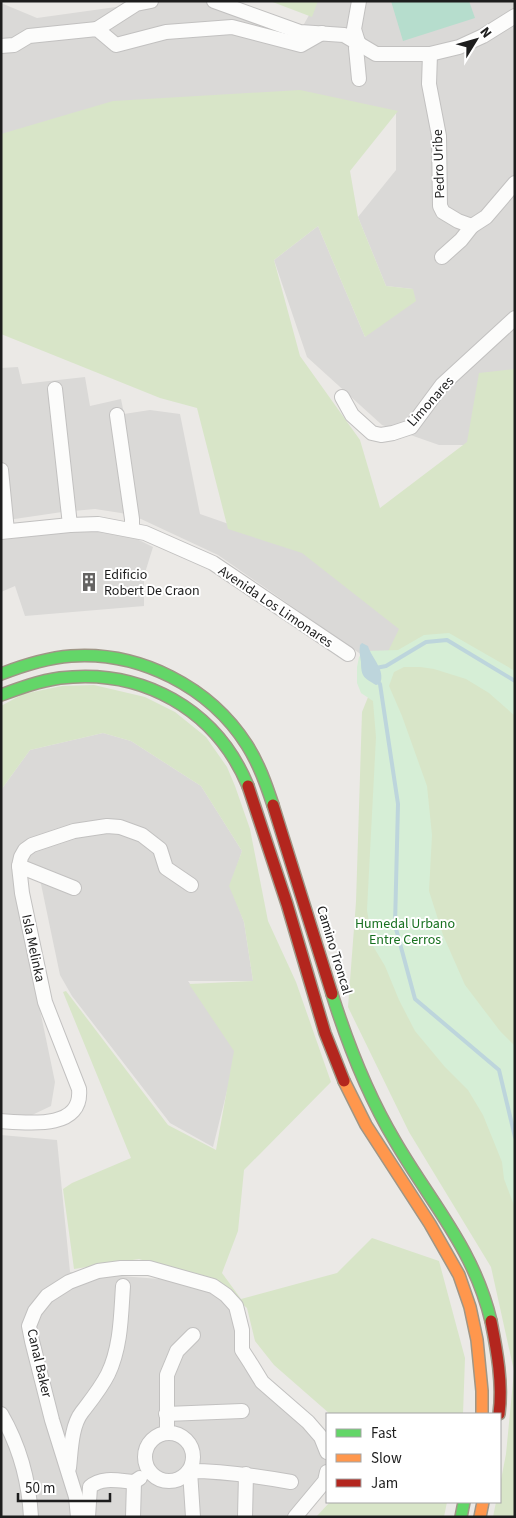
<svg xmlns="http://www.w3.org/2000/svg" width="516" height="1518" viewBox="0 0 516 1518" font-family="'Source Sans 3',sans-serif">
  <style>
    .residential { fill: #dad9d7 }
    .grass { fill: #d8e5c8 }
    .park { fill: #d6eed6 }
    .pitch { fill: #b6ddcd }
    .water { fill: #bdd5dc }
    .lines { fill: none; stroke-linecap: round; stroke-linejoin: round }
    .stream { stroke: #bdd5dc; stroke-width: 4 }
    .street-casing { stroke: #c2c1c0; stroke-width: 16 }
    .fast-casing { stroke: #9f9686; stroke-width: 14 }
    .slow-casing { stroke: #9f9686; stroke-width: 14 }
    .jam-casing { stroke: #9f9686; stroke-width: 14 }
    .street { stroke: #fcfcfb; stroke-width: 14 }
    .fast { stroke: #63d668; stroke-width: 11 }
    .slow { stroke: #ff974d; stroke-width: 11 }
    .jam { stroke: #b3261e; stroke-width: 11 }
    .labels { text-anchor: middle; stroke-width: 4; stroke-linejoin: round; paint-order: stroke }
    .street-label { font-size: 14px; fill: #1d1d1d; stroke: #fff }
    .poi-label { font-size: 14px; fill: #1d1d1d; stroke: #fff; text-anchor: start }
    .park-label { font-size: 14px; fill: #17701f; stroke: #fff }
  </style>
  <rect width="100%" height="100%" fill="#ebe9e6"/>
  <g class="residential">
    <path d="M159,1H204L295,40L317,1H515V372L469,445H439L382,425L307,357L274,260L318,226L365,337L413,289L386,286L358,217L396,170V113L1,135V3L37,18Z"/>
    <path d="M18,367L22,384L85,377L90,406L121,399L124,414L150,410L180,414L200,514L303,550L402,629L382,671L362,655L218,555L141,519L121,513L95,509L62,512L1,521V368Z"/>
    <path d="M72,529L123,532L153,547L144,576V606L25,616L15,586L1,592V540L26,537Z"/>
    <path d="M103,733L131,741L201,786L242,851L230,886L244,922L253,981H188L237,1051L213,1147L170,1123L72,996L60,975L37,865L14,859L21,919L55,1082L51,1106L30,1116L1,1114V790L30,750Z"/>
    <path d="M1,1135L57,1140L70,1272L172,1280L211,1288L231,1309L245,1351L327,1455V1473L295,1517H1Z"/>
  </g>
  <g class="grass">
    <path d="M270,1H318L312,17Z"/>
    <path d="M300,90L398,111L350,171L358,217L386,286L413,289L416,301L365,337L318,226L274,260L300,356L360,440L380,508L467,442L479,373L515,369V1517H493L496,1502H500V1485L506,1454L514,1371L491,1267L409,1132L348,1007L356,902L362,712L379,670L399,629L302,553L228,529L197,408L160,398L1,334V134L113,101Z"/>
    <path d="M94,685L145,697L175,712L206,737L227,767L235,786L250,829L268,921L296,982L331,1082L244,1170L238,1231L222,1273L241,1299L337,1273L372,1238L439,1261L465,1358L463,1414H330L274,1365L255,1341L247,1308L215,1282L139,1259L74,1269L63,1189L72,1183L131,1158L63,992L66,991L168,1125L216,1150L234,1051L189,984L253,981L244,922L229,886L242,851L201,786L131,741L103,733L30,750L1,790V706L23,694L62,686Z"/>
    <path d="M330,1502H447L444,1517H316Z"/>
  </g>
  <path class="park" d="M449,633L515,671V716L489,693L466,679L434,669L420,667H404L394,672L389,686L402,716L427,786L432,835L429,891L443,935L465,985L500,1031L515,1046V1208L504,1179L502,1162L483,1115L468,1090L445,1067L415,1031L399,1000L385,966L373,946L367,910L376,737L373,701L361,693L357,683V667L359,657L365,651L398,650L424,635Z"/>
  <path class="pitch" d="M391,1H469L475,18L403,41Z"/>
  <path class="water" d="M362,643L368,646C372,659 386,670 380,684L376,685C364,678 361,677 361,662C360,656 359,651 360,645Z"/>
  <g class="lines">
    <g class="stream">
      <path d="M376,668L386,666L426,642L447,640L515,681"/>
      <path d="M380,684L398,804L395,925L415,999L499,1070L515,1137"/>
    </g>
    <g class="street-casing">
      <g id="street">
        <path d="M214,1L300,32L344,35L376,54H430L459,47L483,36L515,16"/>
        <path d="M97,29L136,4L151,1"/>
        <path d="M358,42L354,29L359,1"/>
        <path d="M358,42L356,48L359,79"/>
        <path d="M1,46L14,45L29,36L97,29L116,45L166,32L232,27L301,45L322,33"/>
        <path d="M430,54L429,84L439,136L440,206L443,212L458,221L472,226L486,217L515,183"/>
        <path d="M442,257L461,240L472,226"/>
        <path d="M55,389L70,525"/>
        <path d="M342,397L352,415L372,433L381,435L393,433L411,427L442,385L515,318"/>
        <path d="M117,415L132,519V530"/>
        <path d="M1,470L7,531"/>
        <path d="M1,532L70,525L98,524L145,533L213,563L348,654"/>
        <path d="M19,866L74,888"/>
        <path d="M1,1121C28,1123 83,1130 79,1089L45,1002L22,893L19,866L21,857L25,850L32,845L74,831L107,826L120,827L142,835L160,849L166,868L191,885"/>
        <path d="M1,1414C19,1445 29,1481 31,1517"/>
        <path d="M166,1414L242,1411"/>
        <circle cx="169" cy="1457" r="24"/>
        <path d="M167,1433V1375L177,1351L193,1335"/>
        <path d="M69,1468C71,1451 71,1426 82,1412C92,1399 101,1388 108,1374C121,1347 121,1315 123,1286"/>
        <path d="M78,1517L76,1497L52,1420L32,1341L29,1326L35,1311L47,1296L69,1282L98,1271L121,1268H149L213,1286L226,1295L236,1306L242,1330V1350L251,1364L262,1382L308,1422L321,1437L327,1452"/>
        <path d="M88,1517L90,1487C102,1476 120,1481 134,1482"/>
        <path d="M133,1517L134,1482L140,1478"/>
        <path d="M193,1517L190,1471C225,1471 257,1476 291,1482"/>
        <path d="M245,1517L246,1474"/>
        <path d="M295,1517L325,1481L327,1472"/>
      </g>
    </g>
    <g class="fast-casing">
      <g id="fast">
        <path d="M1,674C24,665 47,658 71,656C140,651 210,687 247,745C259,764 266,784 273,805"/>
        <path d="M1,695C20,688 39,681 60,678C142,668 216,709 248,786"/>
        <path d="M332,994C348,1045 367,1094 395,1141C431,1203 474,1249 491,1321"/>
        <path d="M461,1517L464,1502"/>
      </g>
    </g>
    <g class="slow-casing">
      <g id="slow">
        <path d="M344,1081L366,1125L430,1224L459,1275L470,1307L477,1340L482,1391V1414"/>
        <path d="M480,1517L483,1502"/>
      </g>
    </g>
    <g class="jam-casing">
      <g id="jam">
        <path d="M248,786L287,904L325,1033L344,1081"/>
        <path d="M273,805L332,994"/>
        <path d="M491,1321C497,1351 503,1384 499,1414"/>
      </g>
    </g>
    <use href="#street" class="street"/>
    <use href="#fast" class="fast"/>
    <use href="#slow" class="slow"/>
    <use href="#jam" class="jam"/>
  </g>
  <defs>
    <g id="building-bare" transform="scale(1.5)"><path d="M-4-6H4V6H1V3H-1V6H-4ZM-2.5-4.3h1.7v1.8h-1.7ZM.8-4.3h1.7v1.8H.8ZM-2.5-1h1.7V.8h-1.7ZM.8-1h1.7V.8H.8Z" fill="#656463" stroke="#fff" stroke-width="2.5" paint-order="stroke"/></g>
  </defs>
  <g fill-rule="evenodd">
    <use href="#building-bare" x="89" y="582"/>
  </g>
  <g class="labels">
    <g class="street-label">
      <text transform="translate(438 164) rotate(-92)" y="5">Pedro Uribe</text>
      <text transform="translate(430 401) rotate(-48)" y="5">Limonares</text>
      <text transform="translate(276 606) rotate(34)" y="5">Avenida Los Limonares</text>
      <text transform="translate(34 948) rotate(78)" y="5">Isla Melinka</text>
      <text transform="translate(335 950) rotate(73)" y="5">Camino Troncal</text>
      <text transform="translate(40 1363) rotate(77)" y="5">Canal Baker</text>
    </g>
    <g class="poi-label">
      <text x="104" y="579">Edificio<tspan x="104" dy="16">Robert De Craon</tspan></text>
    </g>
    <g class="park-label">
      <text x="405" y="928">Humedal Urbano<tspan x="405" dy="16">Entre Cerros</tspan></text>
    </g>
  </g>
  <rect width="516" height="1518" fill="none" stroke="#1d1d1d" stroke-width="5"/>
  <rect x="326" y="1413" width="175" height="90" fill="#ffffff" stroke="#a5a5a5"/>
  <rect x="336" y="1429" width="25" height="8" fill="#63d668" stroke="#a5a5a5"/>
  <text x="371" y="1438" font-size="15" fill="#1d1d1d">Fast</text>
  <rect x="336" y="1454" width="25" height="8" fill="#ff974d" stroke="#a5a5a5"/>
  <text x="371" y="1463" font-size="15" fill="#1d1d1d">Slow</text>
  <rect x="336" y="1479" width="25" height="8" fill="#b3261e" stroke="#a5a5a5"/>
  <text x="371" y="1488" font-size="15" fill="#1d1d1d">Jam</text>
  <g transform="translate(476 40) rotate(53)" stroke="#ffffff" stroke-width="4" paint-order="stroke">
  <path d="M0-4L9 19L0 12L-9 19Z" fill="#1d1d1d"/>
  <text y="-8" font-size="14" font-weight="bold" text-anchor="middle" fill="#1d1d1d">N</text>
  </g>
  <path d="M18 1493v8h92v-8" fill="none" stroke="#1d1d1d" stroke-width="2.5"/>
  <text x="25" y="1493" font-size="15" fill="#1d1d1d" stroke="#ffffff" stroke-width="4" paint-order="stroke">50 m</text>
</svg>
